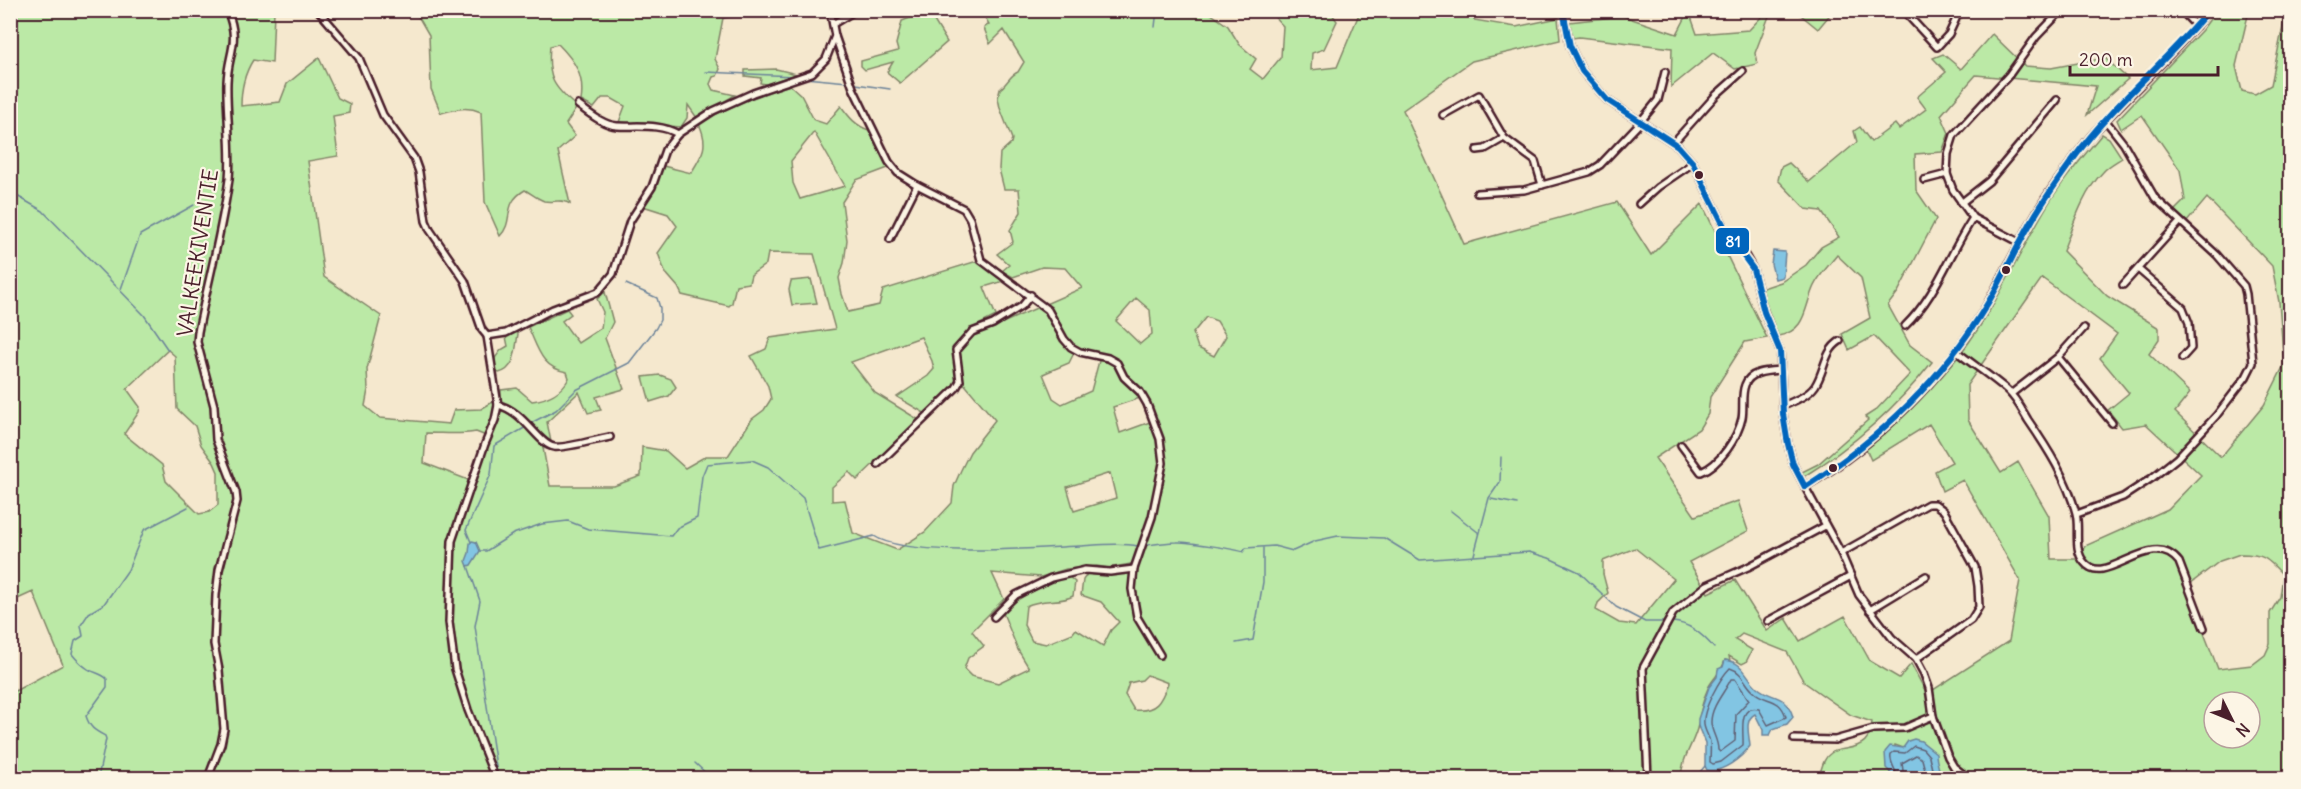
<svg xmlns="http://www.w3.org/2000/svg" width="2301" height="789" viewBox="0 0 2301 789" font-family="Delius,sans-serif">
  <style>
    .green { fill: #bbe9a6; stroke: #828468; stroke-width: 1.5; fill-rule: evenodd }
    .water { fill: #82c5e3; stroke: #6c8399; stroke-width: 1.5 }
    .lines { fill: none; stroke-linecap: round; stroke-linejoin: round }
    .shore { stroke: #606175; stroke-width: 1.5 }
    .stream { stroke: #6c8399; stroke-width: 1.5 }
    .minor-casing { stroke: #4a1f2b; stroke-width: 10 }
    .tertiary-casing { stroke: #4a1f2b; stroke-width: 10 }
    .minor { stroke: #fcf5e5; stroke-width: 5 }
    .tertiary { stroke: #fcf5e5; stroke-width: 6 }
    .bus-1-casing { stroke: #fcf5e5; stroke-width: 10 }
    .bus-1 { stroke: #0065bd; stroke-width: 6 }
    .bus-dot { fill: #4a1f2b; stroke: #fcf5e5; stroke-width: 2 }
    .labels { text-anchor: middle; stroke-width: 4.5; stroke-linejoin: round; paint-order: stroke }
    .street-label { font-size: 21px; fill: #4a1f2b; stroke: #fcf5e5 }
    .line-badge { stroke: #fcf5e5; stroke-width: 2 }
    .badge-label { font-size: 16px; text-anchor: middle; font-weight: bold; fill: #fff }
  </style>
  <rect width="100%" height="100%" fill="#f5e8ce"/>
  <filter id="ink" filterUnits="userSpaceOnUse"><feTurbulence type="fractalNoise" baseFrequency=".0167" numOctaves="2"/><feDisplacementMap in="SourceGraphic" scale="12" xChannelSelector="R" yChannelSelector="G"/><feConvolveMatrix kernelMatrix="1 2 1 2 8 2 1 2 1" color-interpolation-filters="sRGB"/></filter>
  <g filter="url(#ink)">
    <g class="green">
      <path d="M11,11H274L272,63L253,60C244,74 241,89 241,106L280,102L287,84L319,58L338,98L350,104L349,113L333,116L338,156L308,161L324,277L381,316L367,369L368,390L365,406L380,418L449,424L454,410L481,409L501,397V390L517,388L532,401C547,399 562,392 569,378L567,372C541,368 538,348 528,327L567,309L571,314L562,321L578,343L601,328L603,312L597,299L605,292L613,322L605,338L624,389L596,397L601,410L588,413L579,392L547,422L551,442V450L543,448L550,486H614L641,476L642,447L666,451L685,468L706,456H728L752,419L764,410L771,399L768,386L751,356L766,349L770,338L835,329L814,254L768,253L766,264L751,275L749,283L736,285L732,303L729,306L682,295L678,287L665,272L658,253L677,226L668,214L643,206L655,189L663,166L691,173C703,154 709,145 699,124C727,107 758,95 790,85L801,95L814,120L826,124L841,106C849,117 856,126 869,130L888,168L856,180L842,202L847,240L844,263L839,278L842,294L848,312L879,305L883,290L977,261L1004,281L984,287L996,316L978,325L982,332L1082,288L1065,268L1042,267L1013,277L1002,271L1009,265L997,254L1013,242L1010,230L1021,212L1019,189H1004L999,169L1000,153L1011,143L1012,139L1000,108L998,98L1000,89C1007,84 1010,75 1018,72L1024,62L1004,30L990,44L984,28L989,24L981,11H1207L1228,26L1239,44L1256,59L1250,69L1263,79L1281,57L1283,26L1269,11H1330L1337,21L1324,49L1312,53L1311,70L1337,67L1359,14L1358,11H1475L1474,20L1516,27L1558,18L1560,40L1472,61L1403,110L1464,244L1617,202L1651,255L1702,204L1767,338L1745,342L1710,397L1708,414L1699,429L1655,458L1695,516L1738,501L1748,531L1689,562L1708,593L1735,580L1767,631L1786,618L1800,641L1845,616L1870,661L1899,678L1911,664L1927,694L2009,641L2020,580L1963,480L1942,491L1935,471L1952,462L1929,424L1871,460L1866,449C1910,413 1949,374 1980,326C2008,284 2026,237 2054,195C2068,174 2086,153 2102,134L2109,138L2122,158C2116,162 2108,166 2103,172C2083,192 2073,225 2063,251L2107,296L2159,328V339L2149,354L2190,393L2175,412L2221,457L2264,405L2284,365L2279,302L2272,266L2207,198L2186,223L2174,211L2185,200L2180,170L2142,115L2121,129L2117,120L2202,30L2216,11H2249L2236,66L2242,91L2255,94L2271,85L2286,11H2290V778H1941C1940,761 1910,750 1895,745L1890,772L1891,778H1818C1822,770 1822,759 1831,753C1834,750 1840,750 1845,749C1864,746 1870,740 1872,722L1851,715L1804,682L1787,652L1742,634L1735,640L1752,650L1746,662L1742,664L1729,656L1730,661L1725,660C1722,672 1713,678 1708,688C1703,699 1700,713 1698,725C1694,744 1682,756 1681,778H101V776H84L82,778H11L10,683L15,691L63,665L33,592L11,602ZM814,132L845,186L800,199L793,183L791,161ZM2042,278L2117,334L2100,358L2129,393L2108,410L2122,428L2146,424L2201,475L2168,509L2085,546L2078,559H2051L2049,516L2018,462L2001,473L1968,420L1967,385ZM1136,298L1150,310L1152,334L1140,344L1116,321ZM1206,317L1217,321L1226,336L1214,356L1198,348L1193,333ZM921,337L932,361L934,369L928,376L897,397L926,414L962,381L995,420L970,452L961,470L954,486L952,503L925,532L897,550L853,533L845,500L832,501V487L849,472L857,480L919,420L875,393L851,362ZM168,350L175,356L177,409L195,426L201,445L214,463L218,472V505L209,512L199,514L166,481L162,465L124,434L139,412L140,407L127,389ZM1075,351L1099,361L1091,391L1062,404L1053,398L1043,374L1069,363ZM1140,398L1150,422L1120,433L1113,407ZM476,432L486,436L471,481L424,463L426,433C444,433 458,435 476,432ZM1110,473L1116,498L1074,511L1067,487ZM1635,548L1674,579L1636,625L1619,623L1596,610L1598,603L1608,593L1603,574V561ZM2240,554C2264,554 2267,558 2283,575L2280,597L2270,613V644L2265,655L2252,665L2218,669L2186,587L2220,561ZM1131,564L1128,572L1099,575L1087,574L1083,580L1081,595L1101,602L1119,622L1111,630L1103,646L1076,629L1073,633L1046,644L1032,641L1024,625L1026,606C1043,598 1062,603 1073,596L1075,582L1068,576C1045,586 1020,593 1003,613L1018,650L1029,668L998,683L971,676L964,669L968,658L984,646L972,631L1004,599L992,573L1041,577L1066,569L1097,566L1108,568ZM1147,675L1168,683C1161,702 1156,712 1134,710L1125,695L1129,683L1142,680ZM2214,702H2250V738H2214Z"/>
      <path d="M415,11H738L735,16L723,18L715,59L720,69L717,76L713,77L710,84L713,90L735,95L697,118L688,105L687,118L681,127L619,122L625,106L611,98H602L594,108L581,101C585,76 575,61 558,44L550,46C547,78 553,87 577,107L566,124L575,136L558,151L570,204C560,198 554,203 544,201C536,198 532,194 525,190C501,204 515,221 500,236L485,202L481,112C467,106 456,109 441,113L431,89L429,35Z"/>
      <path d="M928,11L947,42L900,83L887,72L893,62L865,70L861,66V61L898,51L896,44L902,21Z"/>
      <path d="M1689,11L1697,34L1749,30L1767,11H1771L1755,53L1757,64L1735,69L1713,53L1671,87L1672,48L1579,37L1573,38L1569,22L1623,16L1677,34Z"/>
      <path d="M1796,11H1833L1818,29Z"/>
      <path d="M1992,34L2025,66L2051,68L2105,58L2128,79L2087,115L2096,86L1976,75L1941,115L1949,133L1942,152L1915,154L1916,190L1936,219L1898,292L1888,305L1910,345L1932,362C1896,408 1853,446 1803,477L1800,473L1818,464L1868,420L1865,417L1876,410L1910,374L1874,336L1849,350L1842,334L1870,318L1861,278L1837,255C1830,264 1819,275 1814,286C1804,307 1807,331 1778,336L1763,296V288L1781,282L1806,265L1821,247L1839,237L1821,211L1806,209L1778,180L1781,167L1789,163L1809,182L1857,142L1854,131L1860,127L1871,142L1895,124L1899,129L1926,109L1917,97L1946,72L1933,58L1943,54L1961,69Z"/>
      <path d="M776,69L797,74L766,84L760,83L761,78L745,76V70Z"/>
      <path d="M811,279L817,303L792,305L789,290L791,281Z"/>
      <path d="M517,332L518,334C515,350 516,369 499,373L495,370V358L501,350L508,346L506,337Z"/>
      <path d="M660,375L671,379L676,387L669,396L650,402L643,377Z"/>
    </g>
    <g class="water">
      <path d="M1773,251L1785,252L1783,277L1775,279L1771,264Z"/>
      <path d="M472,541L476,542L480,551L471,565L468,566L466,561L469,553L470,543Z"/>
      <path d="M1725,660C1744,662 1745,676 1757,687C1771,700 1786,692 1793,717L1787,724L1773,729L1770,735H1763V730L1755,714C1744,720 1749,734 1750,746C1742,757 1722,774 1707,770L1705,766V743L1698,726V719L1709,687L1717,677L1718,669L1723,667Z"/>
      <path d="M1914,739L1921,741L1936,753C1936,763 1940,770 1941,778H1891L1890,772L1886,768L1885,752L1890,746L1903,748L1908,741Z"/>
    </g>
    <g class="lines">
      <g class="shore">
        <path d="M1730,668C1743,672 1744,683 1753,691C1765,703 1780,696 1786,717L1768,725L1759,709C1737,704 1744,733 1743,745L1721,762L1713,764L1710,762C1710,755 1711,748 1710,742C1709,736 1704,730 1704,724C1702,709 1721,677 1730,668Z"/>
        <path d="M1731,679H1735L1749,700L1736,714L1735,741L1720,752L1718,750C1718,739 1711,732 1711,722C1711,706 1725,692 1731,679Z"/>
        <path d="M1897,778C1897,769 1889,764 1891,754L1894,752L1905,753L1914,746L1923,749L1929,756L1934,778"/>
        <path d="M1904,778L1902,763L1916,755L1922,759L1927,778"/>
      </g>
      <g class="stream">
        <path d="M1155,27L1157,10"/>
        <path d="M10,30L20,10"/>
        <path d="M706,72L794,76"/>
        <path d="M805,78L848,82"/>
        <path d="M856,84L890,89"/>
        <path d="M10,192L43,211L144,315L168,350"/>
        <path d="M121,289L140,235L194,205"/>
        <path d="M531,423L556,410L576,390L629,363L656,328L660,320V308L657,298L626,284"/>
        <path d="M1491,499L1517,504"/>
        <path d="M1451,511L1479,533"/>
        <path d="M471,542L466,530L491,474L494,446L526,427"/>
        <path d="M1144,546C1150,544 1171,542 1177,542C1184,541 1240,550 1243,552L1246,548L1274,546L1293,551L1315,541L1338,536L1384,538L1420,560L1529,552L1549,558L1579,572L1616,607L1645,622H1664"/>
        <path d="M480,551H486L513,534L542,524L568,521L588,529L671,536L677,528L697,518L702,476L707,464L752,460L768,467L803,498L819,550L874,536C906,558 1036,548 1079,546C1098,545 1120,542 1138,546"/>
        <path d="M1474,555L1489,498L1500,482L1501,457"/>
        <path d="M468,566L480,601L475,626L497,773L499,778"/>
        <path d="M1673,622C1689,623 1704,636 1714,648"/>
        <path d="M1236,643L1253,640L1263,582V548"/>
        <path d="M695,763L711,778"/>
        <path d="M99,773L106,739L105,736C94,730 90,728 86,716L107,687V679C101,673 94,673 88,669C82,665 76,659 72,654L75,641L83,636L81,625L89,613L104,604L128,570L144,530L188,507"/>
        <path d="M1695,778L1705,766"/>
      </g>
      <g class="minor-casing">
        <g id="minor">
          <path d="M318,10L359,58L383,115L414,158L419,172L426,221L430,230L465,281L482,330L487,336L506,333L553,309L598,292L613,274L630,221L652,187L665,150L678,134L713,111L753,93L812,73L826,59L835,36"/>
          <path d="M830,10L835,36L853,88L889,162L898,173L917,185L964,209L970,219L981,260L1048,310L1064,339L1071,347L1080,352L1108,358L1117,363L1124,377L1140,392L1147,404L1160,439L1163,463L1152,517L1134,569L1132,589L1137,617L1160,655"/>
          <path d="M1903,10L1937,47L1949,34L1960,10"/>
          <path d="M2181,10L2196,26"/>
          <path d="M833,24L856,10"/>
          <path d="M578,105C589,113 603,125 617,126C637,127 660,123 678,134"/>
          <path d="M1443,115L1479,95L1504,138L1535,161L1542,185"/>
          <path d="M1674,142L1716,95L1743,71"/>
          <path d="M1477,150L1485,149L1504,138"/>
          <path d="M1924,180L1947,174"/>
          <path d="M1477,193L1524,190L1589,172L1600,165L1637,126L1658,100L1665,72"/>
          <path d="M1961,203L1989,181L2057,100"/>
          <path d="M1639,204L1658,187L1693,163"/>
          <path d="M890,239L917,185"/>
          <path d="M2019,242L1973,218L1953,190L1947,174L1948,154L1954,135L2009,75L2036,37L2062,10"/>
          <path d="M2138,269L2183,308L2189,323L2191,348L2182,358"/>
          <path d="M2123,285L2180,222"/>
          <path d="M1905,326C1937,295 1949,254 1973,218"/>
          <path d="M487,336L498,405L495,420L485,444L452,541L449,622L455,669L468,710L495,778"/>
          <path d="M1956,351C1972,364 1991,376 2007,390C2016,398 2022,410 2028,420C2048,449 2067,479 2076,513C2080,528 2073,549 2084,562C2105,590 2151,526 2179,562L2204,628"/>
          <path d="M2058,357L2112,423"/>
          <path d="M2011,394L2058,357L2084,328"/>
          <path d="M498,405C523,410 539,445 554,447C564,449 598,439 610,437"/>
          <path d="M1783,406C1794,401 1808,396 1815,386C1825,371 1824,351 1840,341"/>
          <path d="M1681,445L1701,472C1720,465 1738,437 1742,418C1744,408 1741,395 1745,385C1750,371 1768,371 1781,370"/>
          <path d="M878,464L956,388L960,381L956,350L972,332L993,324L1022,306L1031,295"/>
          <path d="M1805,487L1841,553L1859,595L1892,638L1916,659L1924,674L1929,688L1933,716L1948,757L1954,767L1968,778"/>
          <path d="M2077,514L2123,497L2152,478L2177,458L2216,416L2246,377L2253,363L2246,294L2244,286L2217,255L2155,198L2124,144L2106,121"/>
          <path d="M1841,553L1928,504H1935L1944,511L1975,567L1978,586L1979,607L1971,620L1916,659"/>
          <path d="M1870,610L1926,576"/>
          <path d="M994,617L1016,595L1051,578L1085,570L1110,572L1134,569"/>
          <path d="M1768,621L1851,576"/>
          <path d="M1794,739L1835,740L1874,729L1905,728L1933,716"/>
          <path d="M208,778L221,744L224,729L219,670L214,644L216,595L219,570L237,501L236,492L216,440L214,406L197,342L198,332C208,281 222,231 229,179C232,147 226,114 227,82C228,52 241,43 227,10"/>
          <path d="M1648,778L1643,668L1673,613L1707,585L1748,567L1825,526"/>
        </g>
      </g>
      <g class="tertiary-casing">
        <path id="tertiary" d="M1563,10L1570,46L1582,71L1607,100L1678,146L1693,163L1729,236L1746,257L1753,269L1764,312L1780,351L1783,414L1788,444L1793,464L1805,487C1878,443 1942,380 1986,306C2010,264 2029,219 2058,180C2069,165 2079,150 2091,136C2129,93 2173,56 2209,10"/>
      </g>
      <use href="#minor" class="minor"/>
      <use href="#tertiary" class="tertiary"/>
      <g class="bus-1-casing">
        <path id="bus-1" d="M1563,10L1570,46L1582,71L1607,100L1678,146L1693,163L1729,236L1753,269L1764,312L1780,351L1783,414L1788,444L1793,464L1805,487C1878,440 1941,381 1986,306C2002,280 2014,252 2029,226C2042,202 2058,180 2074,158C2113,104 2166,62 2209,10"/>
      </g>
      <use href="#bus-1" class="bus-1"/>
    </g>
  </g>
  <g class="bus-dot">
    <circle cx="1699" cy="175" r="5"/>
    <circle cx="2006" cy="270" r="5"/>
    <circle cx="1833" cy="468" r="5"/>
  </g>
  <g class="labels">
    <g class="street-label">
      <text transform="translate(198 253) rotate(-81)" y="7">VALKEEKIVENTIE</text>
    </g>
  </g>
  <rect class="line-badge" x="1715" y="227" width="35" height="28" rx="6" fill="#0065bd"/>
  <g class="badge-label">
    <text x="1733" y="247">81</text>
  </g>
  <rect width="2301" height="789" fill="none" stroke="#fcf5e5" stroke-width="36"/>
  <rect x="18" y="18" width="2265" height="753" fill="none" stroke="#4a1f2b" stroke-width="2" filter="url(#ink)"/>
  <g transform="translate(2232 720) rotate(133)"><circle r="28" fill="#fcf5e5" stroke="#b59f9b" stroke-width="1.5"/>
  <path d="M0-4.5L10 22L0 15L-10 22Z" fill="#4a1f2b"/>
  <text y="-9" font-size="16" font-weight="bold" text-anchor="middle" fill="#4a1f2b">N</text>
  </g>
  <path d="M2070 66v9h148v-9" fill="none" stroke="#4a1f2b" stroke-width="3"/>
  <text x="2079" y="66" font-size="18" fill="#4a1f2b" stroke="#fcf5e5" stroke-width="4.5" paint-order="stroke">200 m</text>
</svg>
